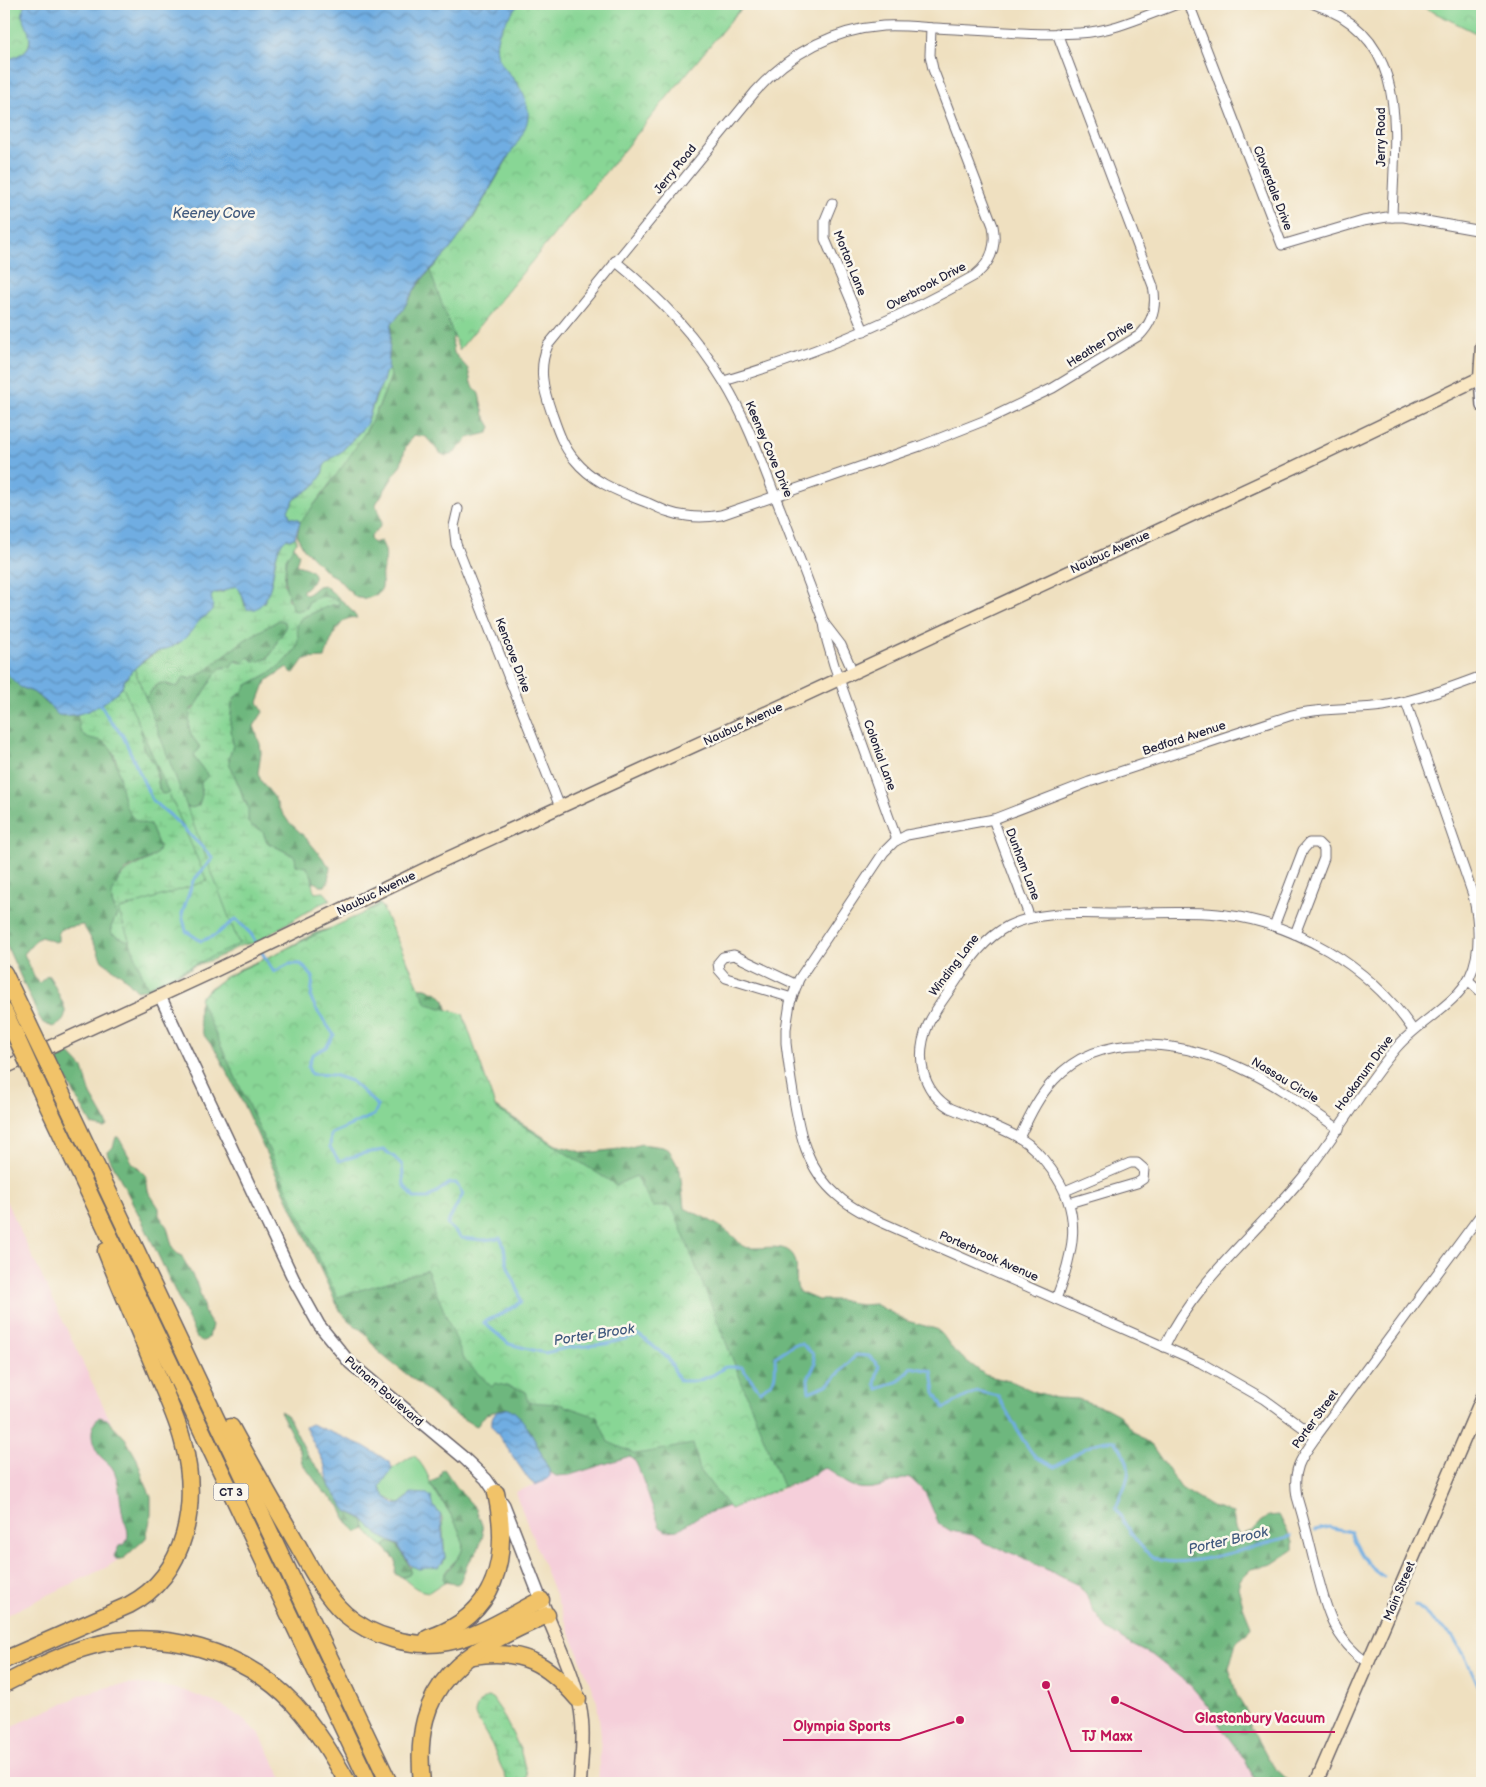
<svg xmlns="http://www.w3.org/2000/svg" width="1486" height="1787" viewBox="0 0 1486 1787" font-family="'Balsamiq Sans',sans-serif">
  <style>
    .built { fill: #f5cfda }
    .green { fill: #88d695; stroke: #557c68 }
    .forest { fill: url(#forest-firs); stroke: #486c5c }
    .wetland { fill: url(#wetland-marsh); stroke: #557c68; fill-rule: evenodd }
    .park { fill: url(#park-crowns); stroke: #557c68 }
    .water { fill: url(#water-waves); stroke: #48688e }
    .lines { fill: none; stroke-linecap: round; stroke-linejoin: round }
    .stream { stroke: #6fade2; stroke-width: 3 }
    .minor-casing { stroke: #6a646a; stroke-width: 11 }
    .tertiary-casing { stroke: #6a646a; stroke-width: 14 }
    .secondary-casing { stroke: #6a646a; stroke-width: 15 }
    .motorway-casing { stroke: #6a646a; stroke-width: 19 }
    .minor { stroke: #fff; stroke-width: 9 }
    .tertiary { stroke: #fff; stroke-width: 11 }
    .secondary { stroke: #f9e7c3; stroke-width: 12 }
    .motorway { stroke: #f1c369; stroke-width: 16 }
    .motorway-bridge-casing { stroke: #6a646a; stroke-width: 19; stroke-linecap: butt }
    .motorway-bridge { stroke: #f1c369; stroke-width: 16 }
    .labels { text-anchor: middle; stroke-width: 5; stroke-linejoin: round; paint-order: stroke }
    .shield { fill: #fbf7ec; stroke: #636270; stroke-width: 1 }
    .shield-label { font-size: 11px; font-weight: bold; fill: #22223b }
    .street-label { font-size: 12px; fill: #22223b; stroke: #fbf7ec }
    .water-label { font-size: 14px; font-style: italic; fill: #415a7e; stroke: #fbf7ec }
    .leader { fill: none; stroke: #c2185b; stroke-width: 2 }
    .callout-dot { fill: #c2185b; stroke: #fbf7ec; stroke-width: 2 }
    .callout-label { font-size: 14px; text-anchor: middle; font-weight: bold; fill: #c2185b; stroke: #fbf7ec; stroke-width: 5; stroke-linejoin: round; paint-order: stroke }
  </style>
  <defs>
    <pattern id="forest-firs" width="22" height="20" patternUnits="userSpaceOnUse" patternTransform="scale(1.25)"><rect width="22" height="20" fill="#6eb77e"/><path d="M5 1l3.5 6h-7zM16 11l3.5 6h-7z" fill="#5a9468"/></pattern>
    <pattern id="wetland-marsh" width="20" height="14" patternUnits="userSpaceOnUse" patternTransform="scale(1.25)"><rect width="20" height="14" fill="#88d695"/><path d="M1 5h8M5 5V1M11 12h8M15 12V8" fill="none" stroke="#75b781"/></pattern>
    <pattern id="park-crowns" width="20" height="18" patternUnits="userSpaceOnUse" patternTransform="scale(1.25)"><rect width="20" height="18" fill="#88d695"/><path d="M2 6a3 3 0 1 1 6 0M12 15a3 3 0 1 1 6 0" fill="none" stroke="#75b781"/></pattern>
    <pattern id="water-waves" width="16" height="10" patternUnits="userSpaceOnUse" patternTransform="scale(1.25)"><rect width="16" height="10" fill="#6fade2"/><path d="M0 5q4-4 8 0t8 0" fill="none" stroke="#5b8cb8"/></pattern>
  </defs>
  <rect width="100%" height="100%" fill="#fbf7ec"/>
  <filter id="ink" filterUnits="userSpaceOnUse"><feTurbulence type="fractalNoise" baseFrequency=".02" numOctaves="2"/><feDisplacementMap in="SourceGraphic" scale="10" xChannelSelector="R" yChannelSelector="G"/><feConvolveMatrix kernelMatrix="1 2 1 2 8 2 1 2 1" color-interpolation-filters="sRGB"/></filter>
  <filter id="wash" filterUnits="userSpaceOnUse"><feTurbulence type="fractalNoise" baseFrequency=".0096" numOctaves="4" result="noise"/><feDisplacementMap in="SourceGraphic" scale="20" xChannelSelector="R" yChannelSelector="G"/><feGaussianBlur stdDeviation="1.12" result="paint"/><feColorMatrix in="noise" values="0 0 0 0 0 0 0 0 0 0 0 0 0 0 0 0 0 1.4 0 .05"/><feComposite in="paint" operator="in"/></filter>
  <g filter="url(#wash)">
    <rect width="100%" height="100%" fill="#efe0c0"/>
    <g class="built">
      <path d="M4,1197L111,1422L91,1432L100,1455L109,1462L115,1472L123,1515L128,1528V1536L127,1541L114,1556L115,1558L119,1559L107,1567L4,1616Z"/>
      <path d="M630,1456L635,1461L638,1467L660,1526L678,1530L699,1516L727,1506L730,1509L804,1480L824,1468L831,1469L846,1483L895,1481L909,1477L925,1492L939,1524L951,1531L973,1535L985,1543L1019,1556L1078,1585L1087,1596L1094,1612L1126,1642L1152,1655L1191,1686L1209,1707L1220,1726L1245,1760L1256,1783H598L601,1735L597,1702L515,1492L545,1481L550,1476V1472L556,1476L570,1475Z"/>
      <path d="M136,1684L157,1685L185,1691L218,1704L236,1714L259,1733L285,1783H4V1730L86,1693L112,1686Z"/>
    </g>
    <g class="green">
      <path d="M412,1456H415C420,1462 425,1469 428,1476C430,1480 430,1483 432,1487C441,1502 466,1530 463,1549C460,1561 441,1568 444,1582L429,1592C417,1591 411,1585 402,1577L409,1575L411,1567L410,1565L419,1569L443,1563L445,1558L442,1518L439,1512L434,1507L431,1497L409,1495L402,1503L398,1504L384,1496L380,1486L392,1469Z"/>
      <path d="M361,1518L385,1539L391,1541L398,1545L406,1562C401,1554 399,1544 388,1543L384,1547C372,1540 365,1529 361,1518Z"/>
    </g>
    <g class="forest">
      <path d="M519,4H747L655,92L455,333L452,340L454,353L468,369L471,383L479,394L484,415L491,427L488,433L468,438L453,454L446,456L440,453L426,437L414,435L406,446L401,464L376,504C377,512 386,523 377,530C373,534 371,533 370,539L373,543L381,541C388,554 386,559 382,572C381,577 383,582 382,587C379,598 363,600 355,597L337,578L328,573L304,549L297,536L300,522L326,490L368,428L380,404L391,376L388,370L391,324C407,309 413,287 430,271Z"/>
      <path d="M293,545L299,554L296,565C315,569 322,577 303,590V593L307,595L318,586L324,585L348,606L357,618C355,618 352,617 350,618C337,621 328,647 325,658L304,659L294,673L291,672L287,667L266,681L258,702L263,712L254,726L260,744L261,753L258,773L261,781L274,797L279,808L288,821L307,839L330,867L328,881L325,886H320L313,881V877L303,866L296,865L292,855L268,843C264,839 265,833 261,830C258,828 254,827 251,826L248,822L247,804L243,799L241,791L229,763V758L233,745L230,722L232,704L235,697L242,692L247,685L273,671L283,663L296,649L297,625L301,618L331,605H338L324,595C315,602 304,614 292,610C289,596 283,587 286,572C286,568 285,564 286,560C287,555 291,550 293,545Z"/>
      <path d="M279,620L284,621L286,625L283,633L278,639L274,650L266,659L255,662L249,657L244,663L236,660L230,668L224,667L216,673L196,706L191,709L189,727L191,735L200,747L198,751L194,755C196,763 204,768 208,776L201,783L202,795L199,805C187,813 179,801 170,793L162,794L159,789L158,777L152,760L143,748L141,730V698L147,697L152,690L159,684L164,683L170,686L179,685L184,677L190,679L207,670L222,657L246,639Z"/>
      <path d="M4,671L20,687L33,692L62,716L76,715L79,719L80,730L91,738L100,739L108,745L112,751L136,820L142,823L150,824L159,846L158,852C148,863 125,864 119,879C115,886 114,895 112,902L117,915L111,927L135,943L191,967V969L175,975L158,987L137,991L124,977L102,961L96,947L83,925L63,928L58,933V941L55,942L41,937L37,939L24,954L36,980L39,983L48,975C52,980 55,987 58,993C65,1007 72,1020 53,1027L43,1023L38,1015L4,940Z"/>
      <path d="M379,903L384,908L383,915L397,986L426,988L439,994L445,1000L450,1022L482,1098L556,1145L585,1153L628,1148L641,1144L663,1147L669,1150L680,1170L684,1208C701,1216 720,1224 734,1237C739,1241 739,1245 745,1247C759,1251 783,1241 793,1255C800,1265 793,1280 799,1292L818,1300H840L861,1305L875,1304L907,1321L936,1329L942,1334L955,1352L985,1375L1013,1382L1033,1391L1056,1398L1078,1399L1106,1408L1119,1415L1134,1432L1152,1446L1181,1488L1212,1507L1233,1513L1235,1528L1239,1535L1253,1531L1260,1522L1269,1516L1279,1515L1293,1542V1550L1272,1564L1251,1569L1240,1580L1238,1587L1243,1606L1251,1626L1248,1633L1236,1642L1229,1668L1237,1696L1245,1709L1250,1728L1257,1737L1266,1754L1274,1767L1288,1780V1783H1256L1245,1760L1220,1726L1209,1707L1191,1686L1152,1655L1126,1642L1107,1629L1094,1612L1087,1596L1078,1585L1019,1556L985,1543L973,1535L951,1531L939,1524L925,1492L909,1477C887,1483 868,1496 846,1483C837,1478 834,1470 824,1468L804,1480L699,1516L678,1530L666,1531L660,1527L638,1467L635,1461L630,1456L570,1475L556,1476L550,1472L531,1434L507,1408L486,1414L477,1426L470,1423L450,1411L417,1382L388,1360L377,1350L365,1333L348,1320L339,1309L236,1089L216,1051L203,1034L199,1020V1006L201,999L210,988L240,969L280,952L315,933L349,923Z"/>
      <path d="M69,1053L83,1068L91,1095L106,1121L107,1126L104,1128L92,1125L59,1066L58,1059Z"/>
      <path d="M116,1137H118L120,1140L132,1162L146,1176L148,1191L159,1208V1215L167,1227L173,1249L178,1254L181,1255L197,1284L203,1303L204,1312L212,1325L209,1337L204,1341H200L197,1338L143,1223L107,1153L113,1147Z"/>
      <path d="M280,1411L287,1415L309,1457L327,1479L330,1487L347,1511L361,1518L364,1522L365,1529L357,1532L354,1530L345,1518L340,1506L323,1491L302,1463L300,1451Z"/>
      <path d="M99,1417L107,1419L125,1438L137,1459L144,1481L151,1496V1516L146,1538L123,1559H116L114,1556L119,1546L124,1545C127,1541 128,1539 128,1534C128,1527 124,1522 123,1516C120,1502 120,1486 115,1473C112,1465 106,1462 100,1456C91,1444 88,1428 99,1417Z"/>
      <path d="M444,1469L458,1489L476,1509L482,1525L483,1535L478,1550L468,1563L460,1582L457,1584L444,1582L443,1578C448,1567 457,1562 461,1553C470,1537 439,1497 430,1484L431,1482L439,1478L442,1470Z"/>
      <path d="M388,1543C392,1543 393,1543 396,1545C400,1548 413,1570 410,1574C409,1575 404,1577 402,1577L395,1574L396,1560L384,1547Z"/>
    </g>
    <g class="wetland">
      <path d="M388,370L391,376C385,391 379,407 371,422C352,456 327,487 304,518L300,522L298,519L290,517L288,510L295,499L314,486L322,475L324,466L328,461L341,452L366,425L385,373Z"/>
      <path d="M295,536L297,541L286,559L284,584L288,593L287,599L291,603L292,610L297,611L307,608L309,601C323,595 325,595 339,601V604L331,605L301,618L297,625L298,638L296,648L283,663L273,671L247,685L242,692L235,697L232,704L230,722L233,745L229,758V763L241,791L243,799L248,807V822L251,826C254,827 258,828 261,830C265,833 264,839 268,843L292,855L295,857L296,865L306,867C317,880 309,881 315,893L324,892L331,900L320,904L263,938L262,942L242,945L214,959L191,967L112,934L111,927L117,915C116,910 112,905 112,900C111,895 114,889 116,885C124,865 145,866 158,852L159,846L150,824C148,823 145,824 143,823C117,818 123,768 112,750C102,735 91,743 82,733C77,728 81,721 76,715L101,705L122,687L123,683L137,666L157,652L178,644L201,619L209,614L212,611L211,597L214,593H220L235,586L241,592L245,606L264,603L271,585L279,544L287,538L290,540ZM279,620L284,621L286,625L283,633L278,639L274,650L267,659L255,662L248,657L244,663L234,661L231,667L221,668L216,673L194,709L190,711L189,727L191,735L200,747L198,751L195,753L194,757L208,776L201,783L202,795L199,805C187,813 179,801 170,793L162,794L159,789L155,765L143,748L141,730L143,715L141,698L147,697C151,692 155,682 164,683C169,684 172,686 177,687L184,677L191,679L207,670L222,657L246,639Z"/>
      <path d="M487,1697L492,1698L501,1711L520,1749L527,1775L526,1783H508L492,1745L475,1715C475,1708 480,1700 487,1697Z"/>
    </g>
    <g class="park">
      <path d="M4,4H25L23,6C27,37 43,49 4,61Z"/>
      <path d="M519,4H744L459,350L430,271L448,252L473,219L508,158L519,85C512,77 504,69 499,60C488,40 507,19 519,4Z"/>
      <path d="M1417,4H1482V37L1474,32Z"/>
      <path d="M134,668L239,944L147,987L118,910L207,881L122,685Z"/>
      <path d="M381,905L427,1004L463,1014L496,1109L616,1185L636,1176L653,1207L672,1206L783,1487L730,1509L700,1470L693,1444L636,1454L608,1442L597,1417L559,1404L528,1402L525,1391L495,1383L492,1387L465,1361L427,1270L337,1297L199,998L225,977Z"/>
    </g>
    <g class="water">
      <path d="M25,4H519C502,25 485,45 506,70C513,79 521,87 525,98C526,104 529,110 528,117C526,132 516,144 508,157C490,187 475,217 454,244C445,257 431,267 421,280C409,295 405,311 391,324L388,370L385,373L383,382L376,395L366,425L341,452L328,461L324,466L322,475L314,486L295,499L288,510L290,517L298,519L300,522L295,537L290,540L287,538C266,554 281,595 254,610L247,609L241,592L235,586L224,591L214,593L211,597C216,614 209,612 199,621C194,627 190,634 184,639C177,646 165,649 157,652C146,657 124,675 122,687C105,705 83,718 58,715L45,701L33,692L20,687L4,671V61C34,51 35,44 22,16Z"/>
      <path d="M508,1408C526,1415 541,1454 550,1472V1476L545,1481L535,1485L529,1480L492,1426C491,1412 496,1412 508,1408Z"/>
      <path d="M311,1424L364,1446L390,1462L392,1469L380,1486C382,1494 393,1509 402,1503C406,1500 408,1496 411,1493L427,1494L431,1497L434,1507L440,1514L445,1558L439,1567L419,1569L410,1565L398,1545L378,1535L362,1518L347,1511L330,1487L324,1463L305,1427Z"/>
    </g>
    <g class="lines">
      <g class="stream">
        <path d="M101,705L109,719L123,736L152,800L170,815L213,858L193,881L182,914L186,931L201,941L214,936L236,919L251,934L258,946"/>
        <path d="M261,951L274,972L289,964H301L313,977L311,998L316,1009L334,1035L326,1047L312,1055L308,1067L311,1074L333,1075L351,1081L378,1106L374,1115L331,1134L330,1147L339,1161L365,1153L384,1150L394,1157L402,1165L404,1185L414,1198H428L450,1183H456L463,1194L447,1224L462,1238L483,1240L500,1238C506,1246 504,1255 507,1264C512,1279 519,1287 521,1302L504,1313L483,1322L509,1344L545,1353L566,1348L606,1344L639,1335L668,1358L680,1381H697L713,1375L725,1367H742L760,1391C777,1379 776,1377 775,1357L795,1344H802L813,1354L815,1364L808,1379L809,1392L829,1384L856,1355L869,1356L879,1366L875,1384L878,1389L899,1381L911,1367L932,1371L935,1392L944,1408L977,1391L998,1396L1023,1440L1035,1457L1055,1467C1073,1456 1093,1439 1115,1441C1137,1469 1128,1477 1116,1508C1124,1523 1138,1547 1153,1557C1177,1573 1262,1544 1291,1536"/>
        <path d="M1315,1530L1329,1527L1351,1532C1360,1553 1364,1564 1384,1577"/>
        <path d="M1415,1605L1453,1637L1465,1656L1479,1687L1482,1689"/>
      </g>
    </g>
  </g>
  <g filter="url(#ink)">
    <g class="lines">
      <g class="minor-casing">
        <g id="minor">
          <path d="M1189,4L1282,245L1363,221L1387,217H1404L1482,231"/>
          <path d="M1314,4C1413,37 1394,135 1392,217"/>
          <path d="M1057,33L1153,286C1157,305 1154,321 1140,335L1053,388L986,420L920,446L721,515C710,517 699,518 687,516C673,515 661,509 648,503C620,492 593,483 574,459C562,445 557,428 551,411C543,388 538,368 548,345L755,92C789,54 832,30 883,26C901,25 919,27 936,28C984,30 1033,36 1080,33C1115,31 1146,15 1178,4"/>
          <path d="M832,203L825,220V239L864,331"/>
          <path d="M615,261C657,295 696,335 724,382C746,418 760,457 775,496C792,538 808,581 824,623L827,641L834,665L897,840"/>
          <path d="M724,381C811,355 895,321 974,276C991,263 997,246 993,226L933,69L930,55L931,28"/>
          <path d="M458,509L454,526L456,544L560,807"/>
          <path d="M824,623L841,645L853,672"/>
          <path d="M993,819L1030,918"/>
          <path d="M1274,926L1303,850L1309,843H1318L1324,849V858L1295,934"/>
          <path d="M1468,980L1482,993"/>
          <path d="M792,998L726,978L719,970L718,963L723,957L734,955L797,985"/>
          <path d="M1019,1138C1029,1117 1038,1097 1054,1080C1103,1026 1191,1043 1249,1072C1281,1087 1309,1109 1339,1129"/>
          <path d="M1065,1191L1130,1163H1137L1144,1169L1143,1179L1137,1183L1069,1203"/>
          <path d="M1056,1299C1074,1252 1084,1213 1051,1169C1043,1158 1033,1146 1021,1139C999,1126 973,1118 950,1108C921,1090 915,1056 928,1025C935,1009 947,995 956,981C970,960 985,938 1008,926C1040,910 1080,914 1116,914C1149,913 1184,911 1218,914C1295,922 1369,965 1413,1030"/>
          <path d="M1164,1347C1196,1280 1256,1234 1302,1178C1336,1136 1362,1088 1397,1047C1419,1021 1456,1005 1470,976C1482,951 1479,921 1473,895L1406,702"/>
          <path d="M1316,1437L1264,1399L1201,1363L881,1222C866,1215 850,1207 838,1196C806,1169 799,1132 793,1093C790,1076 788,1060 786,1043V1029L790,1003L799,979L884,852L894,842L907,835L994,819L1089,782L1292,715C1323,707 1353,710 1383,706C1418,700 1450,688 1482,676"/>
          <path d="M1368,1663C1329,1637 1324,1599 1313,1557C1308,1536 1303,1517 1297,1497C1292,1469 1301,1458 1316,1437L1482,1213"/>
        </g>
      </g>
      <g class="tertiary-casing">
        <g id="tertiary">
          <path d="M1480,378L1482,406"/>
          <path d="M160,996L294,1280L319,1325L350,1363L464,1458L486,1479L504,1505L541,1600"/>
        </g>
      </g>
      <g class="secondary-casing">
        <g id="secondary">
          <path d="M4,1068L214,971L444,860L794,700L1295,467L1480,378L1482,346"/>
          <path d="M544,1607C558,1644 579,1682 582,1721C584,1742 581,1763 580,1783"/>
          <path d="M1316,1783L1482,1398"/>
        </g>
      </g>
      <g class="motorway-casing">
        <g id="motorway">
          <path d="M4,973L28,1023"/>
          <path d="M4,1011L13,1030"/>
          <path d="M53,1075L389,1783"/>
          <path d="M37,1083L369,1783"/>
          <path d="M231,1427C252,1466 274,1504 296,1542C310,1567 324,1595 345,1614C371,1637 414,1649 448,1642C481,1636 512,1614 541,1600"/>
          <path d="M428,1638C497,1616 510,1558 496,1493"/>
          <path d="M473,1656C521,1648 547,1663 578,1699"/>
          <path d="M4,1660L129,1605C188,1574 199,1502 183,1442C177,1418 166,1396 157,1374C140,1333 122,1292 106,1251"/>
          <path d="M4,1684C32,1670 61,1654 91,1646C162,1627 244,1651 294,1704C316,1728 332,1755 348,1783"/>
          <path d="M422,1783C411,1681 464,1652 547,1615"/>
        </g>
      </g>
      <use href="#minor" class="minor"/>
      <use href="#tertiary" class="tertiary"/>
      <use href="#secondary" class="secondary"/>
      <use href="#motorway" class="motorway"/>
      <g class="motorway-bridge-casing">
        <g id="motorway-bridge">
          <path d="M28,1023L53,1075"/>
          <path d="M13,1030L37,1083"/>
        </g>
      </g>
      <use href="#motorway-bridge" class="motorway-bridge"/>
    </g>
  </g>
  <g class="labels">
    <rect class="shield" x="213.5" y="1483.5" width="35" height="17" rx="4"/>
    <g class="shield-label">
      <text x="231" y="1496">CT 3</text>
    </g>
    <g class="street-label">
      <text transform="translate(1381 137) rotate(-90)" y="4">Jerry Road</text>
      <text transform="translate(675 169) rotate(-51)" y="4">Jerry Road</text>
      <text transform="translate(1273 188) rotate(69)" y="4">Cloverdale Drive</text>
      <text transform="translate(850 263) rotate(68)" y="4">Morton Lane</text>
      <text transform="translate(926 286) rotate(-28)" y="4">Overbrook Drive</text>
      <text transform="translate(1100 344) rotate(-32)" y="4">Heather Drive</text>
      <text transform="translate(769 449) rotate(67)" y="4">Keeney Cove Drive</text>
      <text transform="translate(1110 552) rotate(-25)" y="4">Naubuc Avenue</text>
      <text transform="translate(513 655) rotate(69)" y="4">Kencove Drive</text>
      <text transform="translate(743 724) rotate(-25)" y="4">Naubuc Avenue</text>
      <text transform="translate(1184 738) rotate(-18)" y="4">Bedford Avenue</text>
      <text transform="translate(880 755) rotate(70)" y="4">Colonial Lane</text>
      <text transform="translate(1023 864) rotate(69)" y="4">Dunham Lane</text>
      <text transform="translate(376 893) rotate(-26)" y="4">Naubuc Avenue</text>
      <text transform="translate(954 965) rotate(-53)" y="4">Winding Lane</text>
      <text transform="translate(1364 1073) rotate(-54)" y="4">Hockanum Drive</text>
      <text transform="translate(1285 1080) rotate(31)" y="4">Nassau Circle</text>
      <text transform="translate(989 1256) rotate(24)" y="4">Porterbrook Avenue</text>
      <text transform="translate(384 1391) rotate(41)" y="4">Putnam Boulevard</text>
      <text transform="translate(1315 1419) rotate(-54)" y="4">Porter Street</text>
      <text transform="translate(1399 1591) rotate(-67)" y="4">Main Street</text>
    </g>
    <g class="water-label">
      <text x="214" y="218">Keeney Cove</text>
      <text transform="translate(594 1334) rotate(-9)" y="5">Porter Brook</text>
      <text transform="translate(1228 1540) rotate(-13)" y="5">Porter Brook</text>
    </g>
  </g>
  <path class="leader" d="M1115 1700L1184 1732H1335M960 1720L900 1740H783M1046 1685L1071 1751H1142"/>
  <g class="callout-dot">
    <circle cx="1115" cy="1700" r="5"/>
    <circle cx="960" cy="1720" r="5"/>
    <circle cx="1046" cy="1685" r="5"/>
  </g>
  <g class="callout-label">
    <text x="1260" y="1723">Glastonbury Vacuum</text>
    <text x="842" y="1731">Olympia Sports</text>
    <text x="1107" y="1741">TJ Maxx</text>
  </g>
  <rect width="1486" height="1787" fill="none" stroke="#fbf7ec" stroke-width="20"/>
</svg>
